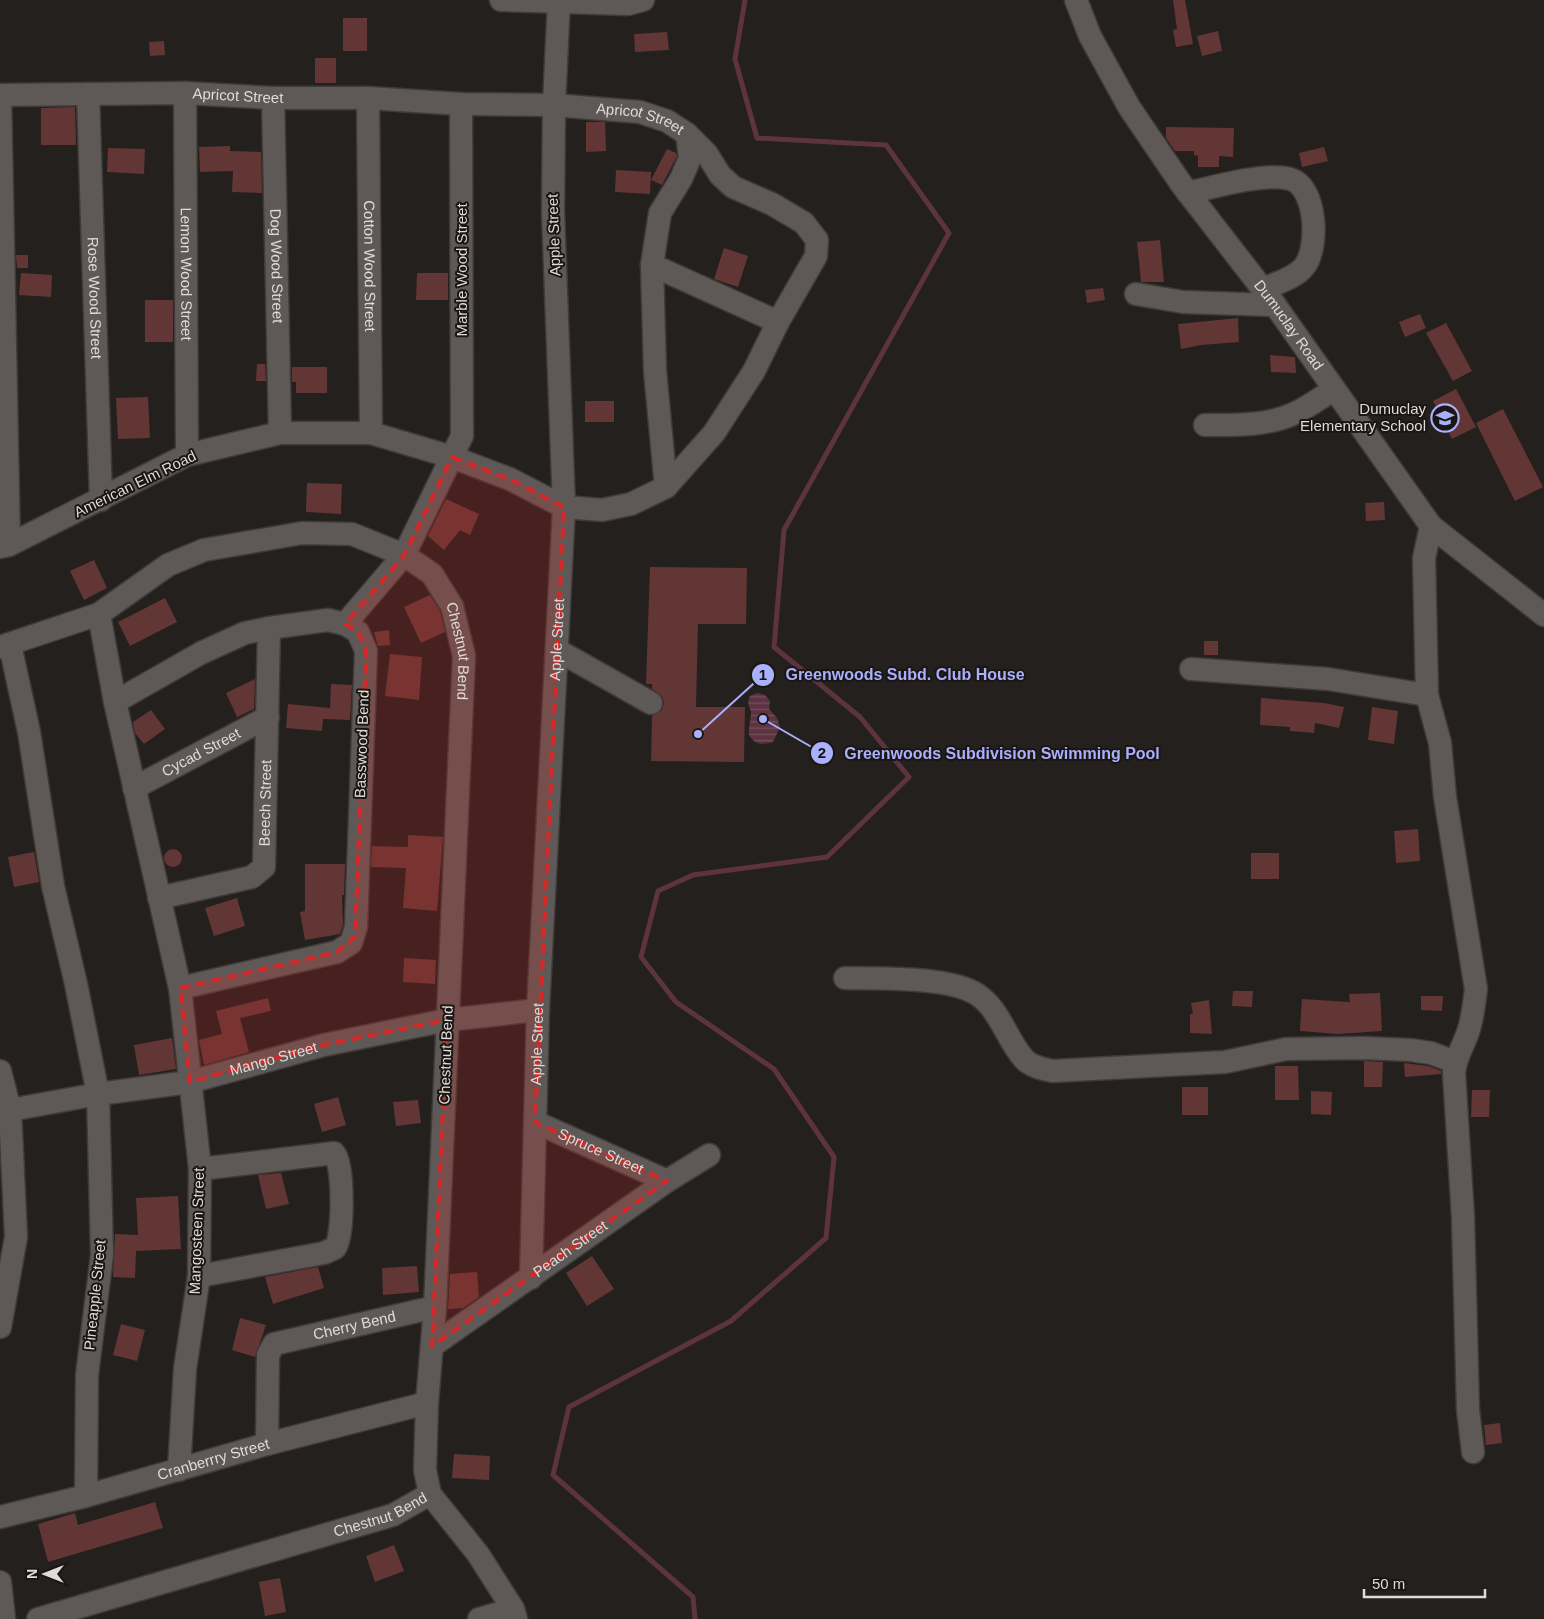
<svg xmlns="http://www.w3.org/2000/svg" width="1544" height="1619" viewBox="0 0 1544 1619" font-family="Arial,sans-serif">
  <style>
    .water { fill: url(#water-rules) }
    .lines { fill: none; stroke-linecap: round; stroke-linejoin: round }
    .stream { stroke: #5d3342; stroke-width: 5 }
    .building { fill: #623634 }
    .minor-casing { stroke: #3f3b3a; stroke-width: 25 }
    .minor { stroke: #5e5956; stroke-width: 22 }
    .marked { fill: #d62828; fill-opacity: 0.2; stroke: #d62828; stroke-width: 4; stroke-dasharray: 10 6; stroke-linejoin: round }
    .labels { text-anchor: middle; stroke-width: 4; stroke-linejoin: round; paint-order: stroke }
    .street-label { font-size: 15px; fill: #dedbd9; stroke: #1b1614 }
    .poi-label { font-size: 15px; fill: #dedbd9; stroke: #1b1614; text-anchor: end }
    .leader { fill: none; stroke: #a9b0fc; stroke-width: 2 }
    .callout-dot { fill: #a9b0fc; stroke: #1b1614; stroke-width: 2 }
    .mark-label { font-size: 15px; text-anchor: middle; font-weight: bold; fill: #111 }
    .callout-label { font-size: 16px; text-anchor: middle; font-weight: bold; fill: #a9b0fc; stroke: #1b1614; stroke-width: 4; stroke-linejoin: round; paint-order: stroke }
  </style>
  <defs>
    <pattern id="water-rules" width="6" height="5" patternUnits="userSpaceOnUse" patternTransform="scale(1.25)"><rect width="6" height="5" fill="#5d3342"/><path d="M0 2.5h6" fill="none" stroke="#74505d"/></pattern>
  </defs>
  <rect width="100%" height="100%" fill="#24201d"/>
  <path class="water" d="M757,693L765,695L770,701L769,709L777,718L780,727L773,742C762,745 755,745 749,735C748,727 751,719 751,713C750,705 746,705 750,696Z"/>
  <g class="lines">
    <path class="stream" d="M695,1619L693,1597L553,1475L569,1407L731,1321L826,1238L834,1157L774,1069L676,1002L641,957L658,891L693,875L827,857L909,777L860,717L774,647L784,530L949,233L886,145L757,138L735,59L745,0"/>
  </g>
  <g class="building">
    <path d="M1173,0H1185L1193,44L1176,47L1173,30L1177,29Z"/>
    <rect x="343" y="18" width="24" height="33"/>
    <path d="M1218,31L1222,51L1202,56L1197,36Z"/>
    <path d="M667,32L669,50L635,52L634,34Z"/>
    <path d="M164,41L165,55L150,56L149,42Z"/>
    <rect x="315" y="58" width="21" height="25"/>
    <path d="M75,107L76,145H41V108Z"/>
    <path d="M586,122H605L606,151L586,152Z"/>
    <path d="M1166,127L1234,128L1233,157L1219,156V167H1198V156L1194,155V151H1175L1166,138Z"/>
    <path d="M230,146V151L261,152L262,193L232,192L233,171L200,172L199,147Z"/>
    <path d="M1324,147L1328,161L1302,167L1299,153Z"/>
    <path d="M108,148L145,149L144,174L107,172Z"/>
    <path d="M667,149L676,153L677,156L662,185L651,180Z"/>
    <path d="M616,170L651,172L650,194L615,192Z"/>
    <path d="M1160,240L1164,282H1141L1137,242Z"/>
    <path d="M724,248L748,256L738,287L714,279Z"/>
    <path d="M16,255H28V268H17Z"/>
    <path d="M21,273L52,275L51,297L19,295Z"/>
    <path d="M417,273H448V300H416Z"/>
    <path d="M1103,288L1105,300L1087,303L1085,290Z"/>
    <rect x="145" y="300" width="28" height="42"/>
    <path d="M1420,314L1426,328L1405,337L1399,322Z"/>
    <path d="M1238,318L1239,342L1201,345L1181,349L1178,324Z"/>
    <path d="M1446,323L1472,371L1453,381L1426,333Z"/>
    <path d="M1270,355L1295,357L1296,373L1271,372Z"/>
    <path d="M257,364H265L266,381H256Z"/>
    <path d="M292,367H327V393H296V382H292Z"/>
    <path d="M1456,389L1476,427L1452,439L1433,401Z"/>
    <path d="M148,397L150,438L118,439L116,398Z"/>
    <rect x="585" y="401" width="29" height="21"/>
    <path d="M1503,409L1543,487L1515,501L1476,423Z"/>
    <path d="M307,483L342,484L341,514L306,512Z"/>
    <path d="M446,499L479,514L470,535L460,530L444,550L428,536Z"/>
    <path d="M1384,502L1385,520L1366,521L1365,503Z"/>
    <path d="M94,560L107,588L84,600L70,571Z"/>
    <path d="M650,567L747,568L746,624H698L696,707H745L744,762L651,761L652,716L662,710L664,703L662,696L652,689V684H646Z"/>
    <path d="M430,595L440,611L445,632L421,643L404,607Z"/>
    <path d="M165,598L177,622L130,646L118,622Z"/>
    <path d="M389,630L390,645L378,646L374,632Z"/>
    <rect x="1204" y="641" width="14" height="14"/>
    <path d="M390,654L422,657L419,700L385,696Z"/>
    <path d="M255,679L254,709L237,717L226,693Z"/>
    <path d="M331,684L352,685L350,720L323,719L322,731L286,728L288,704L330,708Z"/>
    <path d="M1261,698L1324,703L1344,707L1339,728L1315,723L1314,733L1290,731V727L1260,725Z"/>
    <path d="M1372,707L1398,711L1394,744L1368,740Z"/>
    <path d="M151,710L165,729L144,744L135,733L133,722Z"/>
    <path d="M1418,829L1420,861L1396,863L1394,831Z"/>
    <path d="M408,835L443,837L437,911L403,908L406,868L371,867L372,846L408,847Z"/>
    <circle cx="173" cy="858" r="9"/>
    <path d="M34,852L39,882L14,887L8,857Z"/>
    <rect x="1251" y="853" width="28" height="26"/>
    <path d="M305,864H345L344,895H342L343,925L340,934L305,940L300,912L305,911Z"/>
    <path d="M237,898L245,926L214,936L205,908Z"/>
    <path d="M404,958L436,960L435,984L403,982Z"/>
    <path d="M1233,991H1253L1252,1007L1232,1006Z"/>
    <path d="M1380,993L1382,1031L1338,1034L1300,1031L1302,999L1350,1002L1349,994Z"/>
    <path d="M1421,996H1443L1442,1011L1421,1010Z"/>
    <path d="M268,998L271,1011L240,1018L249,1052L204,1065L199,1040L222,1034L216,1011Z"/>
    <path d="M1209,1000L1212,1034L1190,1033V1014H1193L1191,1003Z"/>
    <path d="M172,1038L176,1069L139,1075L134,1045Z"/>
    <path d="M1364,1061L1383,1062L1382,1087H1364Z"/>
    <path d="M1404,1063L1428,1066L1441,1071V1074L1405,1077Z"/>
    <path d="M1275,1066H1298L1299,1100H1275Z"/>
    <rect x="1182" y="1087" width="26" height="28"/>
    <path d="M1472,1090H1490L1489,1117H1471Z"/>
    <path d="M1311,1091L1332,1092L1331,1115L1311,1114Z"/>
    <path d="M338,1097L346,1125L322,1132L314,1104Z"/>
    <path d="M418,1100L421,1123L396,1126L393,1102Z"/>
    <path d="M281,1173L289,1204L266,1209L258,1175Z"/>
    <path d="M178,1196L181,1249L136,1251L135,1278L113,1277L115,1234L138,1235L136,1198Z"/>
    <path d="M592,1256L614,1289L587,1306L566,1273Z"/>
    <path d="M417,1266L419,1292L383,1295L382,1268Z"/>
    <path d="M318,1267L324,1288L273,1304L265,1277Z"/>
    <path d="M477,1272L479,1297L463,1308L448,1309L450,1274Z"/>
    <path d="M240,1318L266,1325L255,1357L232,1350Z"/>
    <path d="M121,1324L145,1330L137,1361L113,1355Z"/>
    <path d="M1500,1423L1502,1443L1486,1445L1484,1425Z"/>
    <path d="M454,1454L490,1456L489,1480L452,1478Z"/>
    <path d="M155,1502L163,1528L48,1562L38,1524L75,1513L78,1525Z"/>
    <path d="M394,1545L404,1571L375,1582L366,1556Z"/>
    <path d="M280,1578L286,1612L265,1616L259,1582Z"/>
  </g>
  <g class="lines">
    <g class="minor-casing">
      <g id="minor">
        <path d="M501,0L628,4L643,0"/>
        <path id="s1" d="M1076,0L1090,36L1129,107L1182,185L1275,305L1431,526L1544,615"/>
        <path id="s2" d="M185,93L187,455"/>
        <path id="s3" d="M88,94L101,500"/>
        <path id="s4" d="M0,95L185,93L273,98H368L461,104L554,105L640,112L667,121L687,134L690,158L681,179L660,213L652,265L655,371L666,487L631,504L602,510L564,507L510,479L452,457L371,433H280L187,455L9,545L0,547"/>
        <path d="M0,95L9,545"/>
        <path id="s5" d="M273,98L280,433"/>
        <path id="s6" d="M368,98L371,433"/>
        <path d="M1188,193C1213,187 1267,172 1290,179C1317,186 1320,250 1303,268C1293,279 1276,283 1263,289"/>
        <path d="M652,265L778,322"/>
        <path d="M1136,294L1183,302L1275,305"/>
        <path d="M1205,425C1235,425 1266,426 1293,414C1307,408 1320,398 1333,390"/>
        <path d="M666,487L714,433L754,371L778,322L816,256L817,240L804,223L772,204L733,187L720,175L707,154L687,134"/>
        <path d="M1431,526L1424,558L1427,695L1440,743L1445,797L1476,989C1474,1003 1473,1018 1468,1032C1463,1047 1455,1058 1454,1073L1463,1217L1468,1410L1473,1452"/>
        <path d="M99,614L115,702L180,988L200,1169L199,1276L185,1369L179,1470"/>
        <path d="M345,624L404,555L462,436L461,104"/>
        <path d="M10,645L29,732L53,886L76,984L98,1094L102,1255L87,1375L86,1496"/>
        <path id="s7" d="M0,647L99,614L168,565L204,550L302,533L352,534L404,555L432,574L452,606L464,656L435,1307L427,1403L425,1470L430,1494L478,1554L513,1609L516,1619"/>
        <path d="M557,650L651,703"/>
        <path d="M1191,669L1328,679L1427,695"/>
        <path d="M115,702L201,653L245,633L269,628L328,620L345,624L358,632L366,651L356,927L351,943L337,952L180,988"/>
        <path id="s8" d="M134,788L268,717"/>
        <path id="s9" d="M159,898L252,877L264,867L269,628"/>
        <path d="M845,978C879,979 950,976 978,995C1001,1011 1007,1041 1025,1060C1032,1067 1044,1069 1053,1071L1225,1062L1286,1049L1364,1048L1411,1050L1431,1053L1455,1062"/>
        <path d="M0,1071L10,1110L16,1237L0,1327"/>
        <path id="s10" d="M10,1110L98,1094L190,1082L324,1045L447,1020L538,1010"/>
        <path id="s11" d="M535,1122L667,1181"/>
        <path d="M199,1276L324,1253L335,1248C344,1237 344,1163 334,1153L200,1169"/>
        <path id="s12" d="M531,1278L538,1010L564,507L553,212L554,105L559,0"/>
        <path id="s13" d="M432,1346L667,1181L709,1155"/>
        <path id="s14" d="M267,1444L268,1355L274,1344L435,1307"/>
        <path id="s15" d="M0,1517L86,1496L267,1444L427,1403"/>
        <path d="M0,1582L4,1619"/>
        <path id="s16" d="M38,1619L393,1515L430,1494"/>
        <path d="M479,1619L513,1609"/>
      </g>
    </g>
    <use href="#minor" class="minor"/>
  </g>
  <path class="marked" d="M452,457L510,479L564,507L535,1122L667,1181L432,1346L447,1020L324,1045L190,1082L180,988L337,952L355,936L366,651L358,632L345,624L404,555Z"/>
  <defs>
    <g id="school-ring" transform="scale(1.4375)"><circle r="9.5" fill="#1b1614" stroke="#a9b0fc" stroke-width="1.5"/><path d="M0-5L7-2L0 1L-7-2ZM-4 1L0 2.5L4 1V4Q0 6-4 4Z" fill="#a9b0fc"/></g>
  </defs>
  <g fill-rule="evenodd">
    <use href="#school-ring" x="1445" y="418"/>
  </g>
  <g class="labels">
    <g class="street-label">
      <text dy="5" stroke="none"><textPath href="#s4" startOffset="238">Apricot Street</textPath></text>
      <text dy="5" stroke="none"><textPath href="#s4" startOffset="642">Apricot Street</textPath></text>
      <text transform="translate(554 235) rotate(-92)" y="5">Apple Street</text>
      <text dy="5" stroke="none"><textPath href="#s6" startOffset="168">Cotton Wood Street</textPath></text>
      <text dy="5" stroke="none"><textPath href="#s5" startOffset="168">Dog Wood Street</textPath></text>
      <text transform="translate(462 270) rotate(-90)" y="5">Marble Wood Street</text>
      <text dy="5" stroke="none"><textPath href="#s2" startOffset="181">Lemon Wood Street</textPath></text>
      <text dy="5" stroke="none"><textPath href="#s3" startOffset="204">Rose Wood Street</textPath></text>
      <text dy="5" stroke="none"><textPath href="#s1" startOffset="390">Dumuclay Road</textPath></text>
      <text transform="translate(135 484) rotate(-26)" y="5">American Elm Road</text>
      <text dy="5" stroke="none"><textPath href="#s12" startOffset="639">Apple Street</textPath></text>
      <text dy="5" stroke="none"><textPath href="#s7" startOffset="551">Chestnut Bend</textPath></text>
      <text transform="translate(362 744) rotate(-88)" y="5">Basswood Bend</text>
      <text dy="5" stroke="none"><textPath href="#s8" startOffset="76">Cycad Street</textPath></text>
      <text dy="5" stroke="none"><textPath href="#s9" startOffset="175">Beech Street</textPath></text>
      <text dy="5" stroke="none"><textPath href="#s12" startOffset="234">Apple Street</textPath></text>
      <text transform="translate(446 1055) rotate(-88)" y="5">Chestnut Bend</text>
      <text dy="5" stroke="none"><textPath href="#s10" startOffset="269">Mango Street</textPath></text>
      <text dy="5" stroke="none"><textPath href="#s11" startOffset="72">Spruce Street</textPath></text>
      <text transform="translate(197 1231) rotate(-88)" y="5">Mangosteen Street</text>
      <text dy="5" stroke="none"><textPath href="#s13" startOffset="169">Peach Street</textPath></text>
      <text transform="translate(95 1295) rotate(-84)" y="5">Pineapple Street</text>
      <text dy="5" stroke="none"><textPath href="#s14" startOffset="184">Cherry Bend</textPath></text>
      <text dy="5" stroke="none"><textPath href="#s15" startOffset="221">Cranberrry Street</textPath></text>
      <text dy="5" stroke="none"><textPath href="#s16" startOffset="358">Chestnut Bend</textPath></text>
    </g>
    <g class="poi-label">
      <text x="1426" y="414">Dumuclay<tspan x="1426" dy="17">Elementary School</tspan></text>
    </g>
  </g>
  <path class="leader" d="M698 734L763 675M763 719L822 753"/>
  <g class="callout-dot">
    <circle cx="698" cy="734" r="5"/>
    <circle cx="763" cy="719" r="5"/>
    <circle cx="763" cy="675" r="12"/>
    <circle cx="822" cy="753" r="12"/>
  </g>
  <g class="mark-label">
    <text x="763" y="680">1</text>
    <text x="822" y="758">2</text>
  </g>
  <g class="callout-label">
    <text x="905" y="680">Greenwoods Subd. Club House</text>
    <text x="1002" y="759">Greenwoods Subdivision Swimming Pool</text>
  </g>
  <g transform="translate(45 1574) rotate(270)" stroke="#1b1614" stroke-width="4" paint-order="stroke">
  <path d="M0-4L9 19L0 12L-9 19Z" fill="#dedbd9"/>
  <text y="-8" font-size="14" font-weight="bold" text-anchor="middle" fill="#dedbd9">N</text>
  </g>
  <path d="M1364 1589v8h121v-8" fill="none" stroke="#dedbd9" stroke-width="2.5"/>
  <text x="1372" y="1589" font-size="15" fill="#dedbd9" stroke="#1b1614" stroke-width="4" paint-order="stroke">50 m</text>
</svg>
